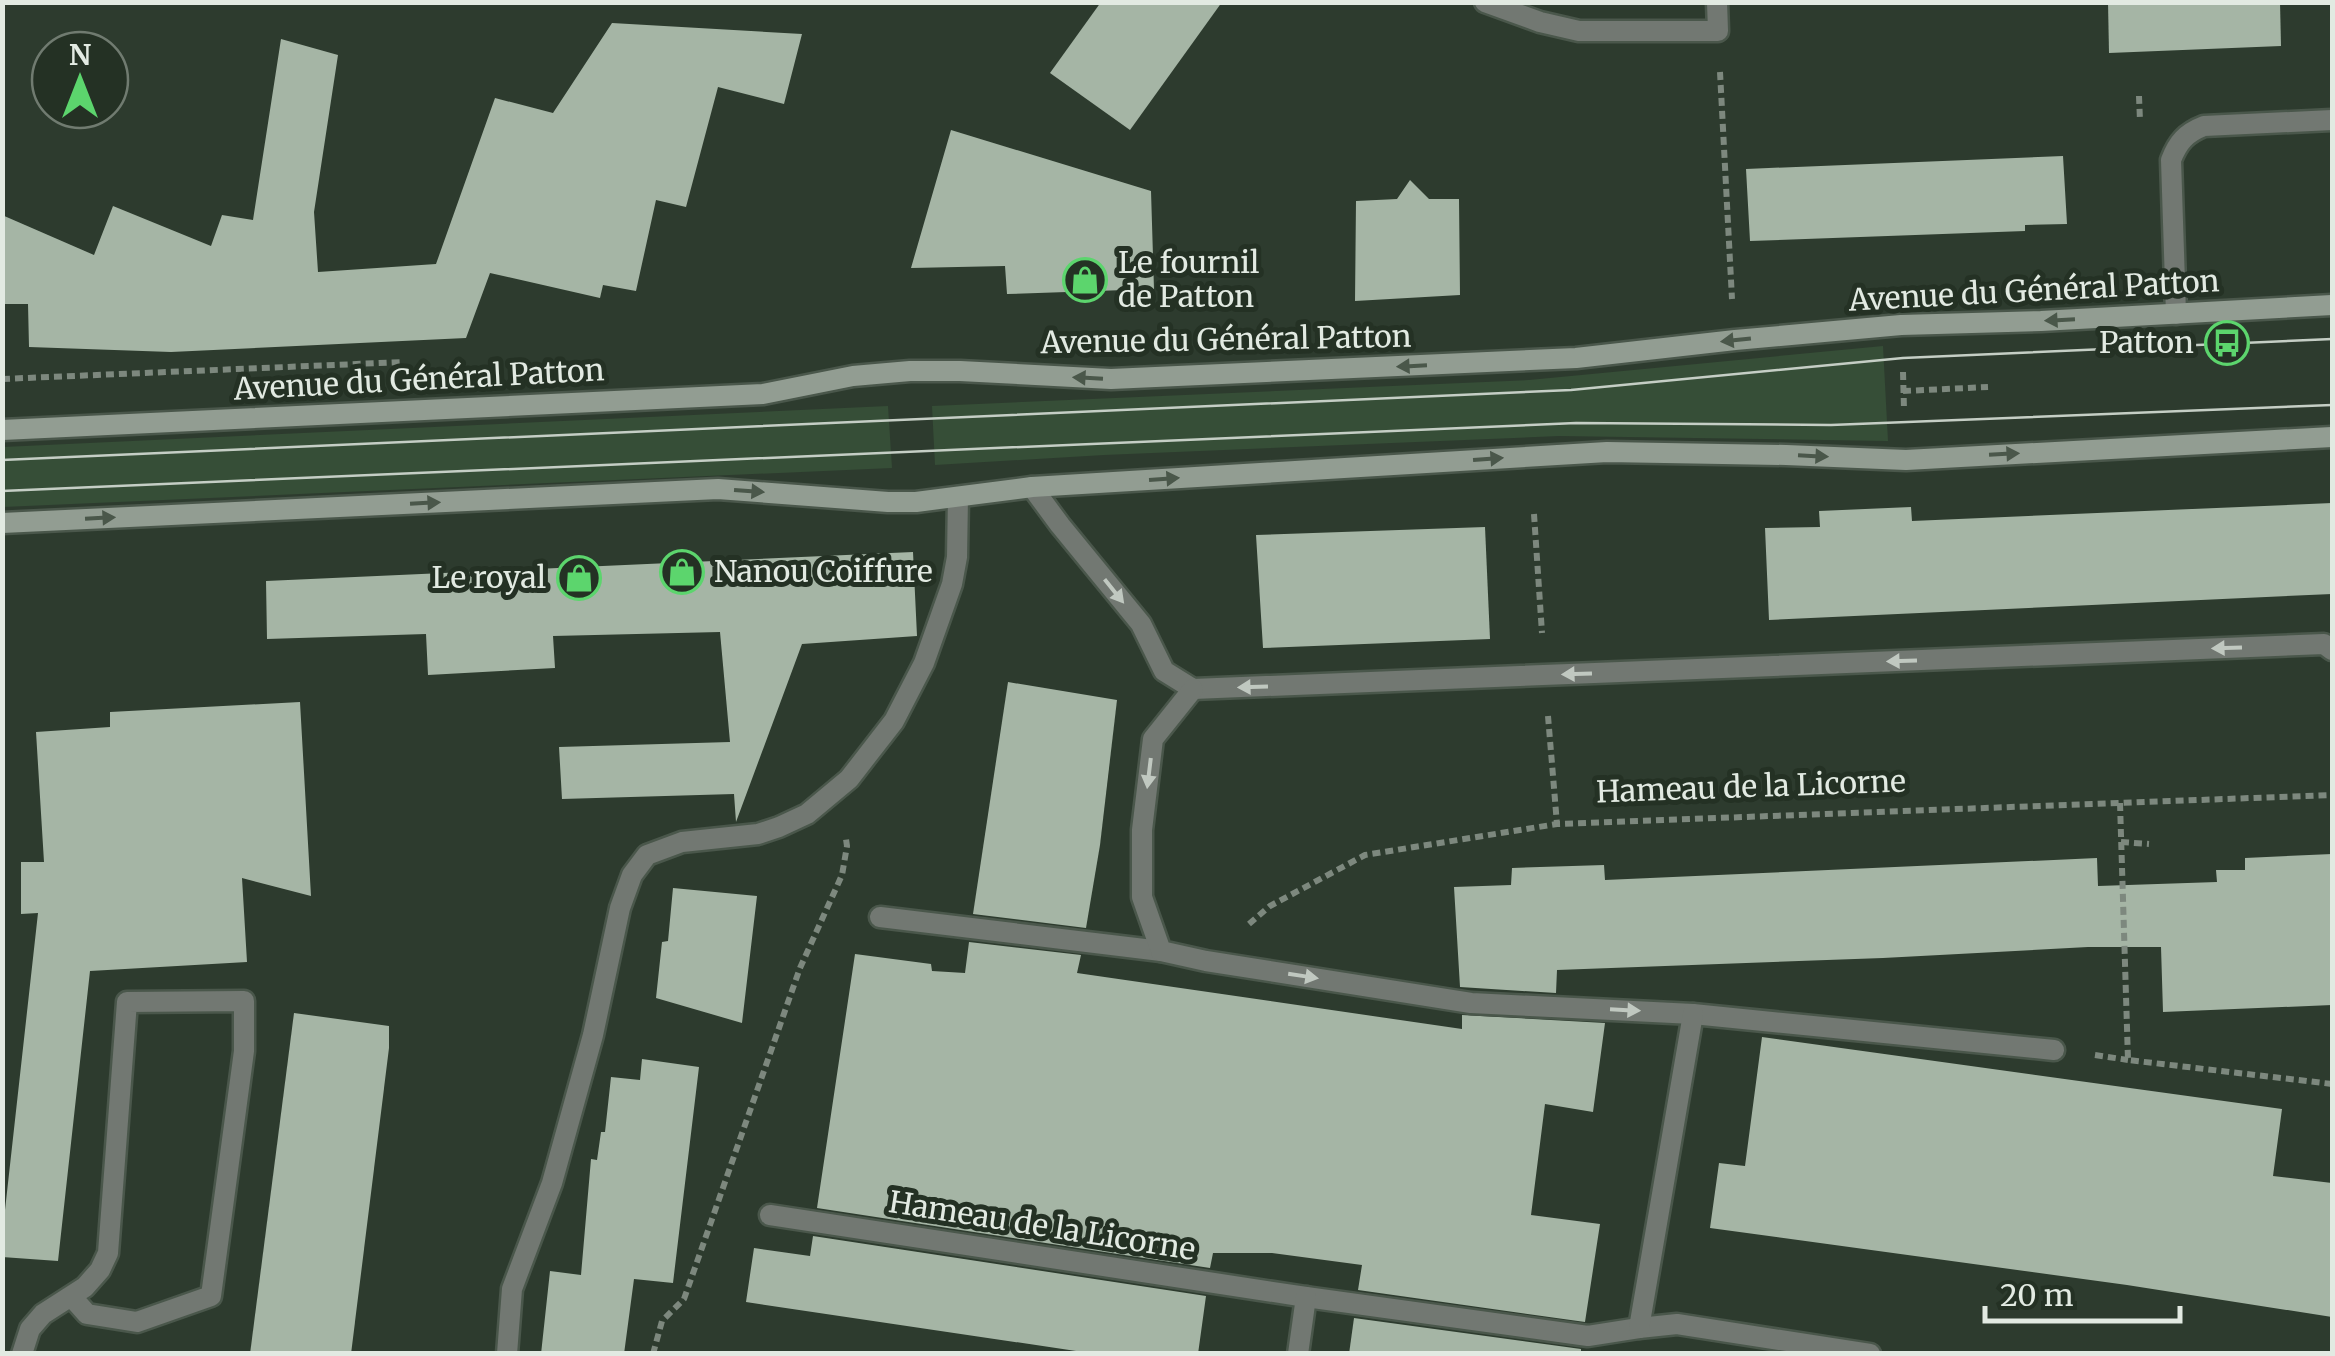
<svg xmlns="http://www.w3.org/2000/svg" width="2335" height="1356" viewBox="0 0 2335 1356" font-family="Merriweather,serif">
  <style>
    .green { fill: #364e37 }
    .building { fill: #a5b5a5 }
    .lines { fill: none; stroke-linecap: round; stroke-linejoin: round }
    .lane-casing { stroke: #4a574b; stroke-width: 25 }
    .street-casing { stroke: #4a574b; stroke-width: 25 }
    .secondary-casing { stroke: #4a574b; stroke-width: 25 }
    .path { stroke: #7d887e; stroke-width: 6; stroke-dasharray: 8 5; stroke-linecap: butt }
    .lane { stroke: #727872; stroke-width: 20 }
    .street { stroke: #727872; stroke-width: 20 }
    .secondary { stroke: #929d92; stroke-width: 20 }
    .tram { stroke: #c5cec5; stroke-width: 2.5 }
    .oneway { fill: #4a574a }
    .oneway2 { fill: #c0c8c0 }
    .labels { text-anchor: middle; stroke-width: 10; stroke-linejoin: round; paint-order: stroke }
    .poi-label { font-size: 30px; fill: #e2eae2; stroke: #243124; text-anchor: start }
    .street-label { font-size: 30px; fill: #e2eae2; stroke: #243124 }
  </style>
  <rect width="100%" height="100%" fill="#2d3b2e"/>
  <g class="green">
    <path d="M1883,346L1888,441L1559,436L1104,455L935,465L932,406L1529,380Z"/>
    <path d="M888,406L892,468L3,507V447Z"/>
  </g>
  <g class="building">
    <path d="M1101,2H1222L1130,130L1050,73Z"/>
    <path d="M2108,2H2280L2281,46L2109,53Z"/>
    <path d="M612,23L802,34L784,104L718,87L686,207L656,200L636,291L603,285L600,298L490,273L466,338L171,352L29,347L28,304H2V215L94,255L113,206L211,246L222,215L253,220L281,39L338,55L314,212L318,272L436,264L495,98L553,113Z"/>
    <path d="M951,130L1151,191L1154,289L1007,294L1005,266L911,268Z"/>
    <path d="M2063,156L2067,224L2025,225V231L1750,241L1746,169Z"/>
    <path d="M1410,180L1429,199H1459L1460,295L1355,301L1356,201L1397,199Z"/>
    <path d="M2332,503V594L1769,620L1765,528L1820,527L1819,511L1911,507L1912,521Z"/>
    <path d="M1485,527L1490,639L1263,648L1256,535Z"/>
    <path d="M913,552L917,636L802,644L736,822L734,794L562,799L559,747L730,742L720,632L553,636L555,668L428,675L426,634L267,639L266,581Z"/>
    <path d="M1008,682L1117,700L1100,845L1086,928L973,914Z"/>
    <path d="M300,702L311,896L242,878L247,962L90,971L58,1261L2,1257V1237L38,913L21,914V862H44L36,732L110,727V712Z"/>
    <path d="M2332,854V1005L2163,1012L2161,947H2088L1883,958L1557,970L1556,993L1460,987L1454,887L1511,885L1512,868L1604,865L1605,880L2097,858L2098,886L2217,882L2216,870H2245V858Z"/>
    <path d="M673,888L757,896L742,1023L656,998L662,942L668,941Z"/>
    <path d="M969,942L1081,955L1077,973L1462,1029V1015L1605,1023L1593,1112L1545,1104L1531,1215L1600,1224L1585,1322L1358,1290L1362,1265L1272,1253H1213L1210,1268L817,1208L855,954L931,964L932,971L965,973Z"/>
    <path d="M294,1013L389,1026V1048L351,1354H250Z"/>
    <path d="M1762,1037L2282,1109L2273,1176L2332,1183V1317L2127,1285L1710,1228L1719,1163L1745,1166Z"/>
    <path d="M642,1059L699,1067L673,1283L634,1279L624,1354H541L550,1271L581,1275L591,1159L597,1160L601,1132H605L611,1077L640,1080Z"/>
    <path d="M813,1236L1206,1296L1198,1354H1096L746,1302L754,1248L810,1256Z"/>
    <path d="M1354,1318L1581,1349V1354H1349Z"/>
  </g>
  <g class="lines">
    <g class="lane-casing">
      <g id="lane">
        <path d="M880,917L1161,951"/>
        <path d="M507,1354L512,1289L552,1183L593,1035L620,908L632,875L647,855L682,842L758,834L779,827L807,814L849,779L894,721L924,663L952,584L957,557L958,497"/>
      </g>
    </g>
    <g class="street-casing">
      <g id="street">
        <path d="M1485,2L1540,22L1579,31H1718L1717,2"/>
        <path d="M2176,314L2171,160C2178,142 2186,133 2204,126L2332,120"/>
        <path d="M1032,487L1060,525L1141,624L1164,671L1193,689L2324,644L2332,650"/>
        <path d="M1193,689L1153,739L1142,830V897L1161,951L1206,961L1471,1003L1693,1014L2054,1050"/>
        <path d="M770,1215L1306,1297L1588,1336L1639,1328L1677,1324L1870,1354"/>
        <path d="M1639,1328L1693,1014"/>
        <path d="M22,1354L30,1329L43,1314L85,1287L100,1270L108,1253L127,1002L244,1001V1051L211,1296L137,1322L87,1314L71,1296"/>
        <path d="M1298,1354L1306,1297"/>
      </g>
    </g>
    <g class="secondary-casing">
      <g id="secondary">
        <path d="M2,430L763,394L853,376L910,371H960L1111,379L1576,358L1735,340L1901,325L2041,321L2332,305"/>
        <path d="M2,523L718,489L888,502H916L1032,487L1607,452L1786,455L1906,460L2332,437"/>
      </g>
    </g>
    <g class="path">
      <path d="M1720,72L1732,299"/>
      <path d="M2139,96L2140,121"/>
      <path d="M1903,372L1904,409"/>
      <path d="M2,379L404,362"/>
      <path d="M1903,391L1988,387"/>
      <path d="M1534,514L1542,633"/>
      <path d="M1548,716L1557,824"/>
      <path d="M2120,803L2128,1060L2332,1084"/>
      <path d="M2121,842L2149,844"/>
      <path d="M1249,924L1270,906L1365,855L1557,824L2332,795"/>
      <path d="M2095,1055L2128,1060"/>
      <path d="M653,1354L662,1321L684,1299L800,968L842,875L847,846L846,839"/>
    </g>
    <use href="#lane" class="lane"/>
    <use href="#street" class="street"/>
    <use href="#secondary" class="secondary"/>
    <g class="tram">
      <path d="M2,460L1571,390L1903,358L2332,339"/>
      <path d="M2,491L1576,423L1831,425L2332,405"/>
    </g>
  </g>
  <defs><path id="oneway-solid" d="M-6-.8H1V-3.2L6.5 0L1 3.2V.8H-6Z" transform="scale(2.5)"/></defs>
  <g class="oneway">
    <use href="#oneway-solid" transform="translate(2060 320) rotate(177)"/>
    <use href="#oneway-solid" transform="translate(1736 340) rotate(174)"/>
    <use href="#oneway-solid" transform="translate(1412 366) rotate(177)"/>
    <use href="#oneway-solid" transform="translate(1088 378) rotate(-177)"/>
    <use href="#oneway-solid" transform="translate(2004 454) rotate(-3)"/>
    <use href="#oneway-solid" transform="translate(1813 456) rotate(3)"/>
    <use href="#oneway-solid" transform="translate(1488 459) rotate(-4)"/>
    <use href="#oneway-solid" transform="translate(1164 479) rotate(-4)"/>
    <use href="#oneway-solid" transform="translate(749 491) rotate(4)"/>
    <use href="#oneway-solid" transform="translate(425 503) rotate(-3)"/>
    <use href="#oneway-solid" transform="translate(100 518) rotate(-3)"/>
  </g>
  <g class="oneway2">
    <use href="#oneway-solid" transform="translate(1114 591) rotate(51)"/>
    <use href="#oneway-solid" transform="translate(2227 648) rotate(178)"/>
    <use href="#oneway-solid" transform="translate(1902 661) rotate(178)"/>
    <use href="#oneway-solid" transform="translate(1577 674) rotate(178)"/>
    <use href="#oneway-solid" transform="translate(1253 687) rotate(178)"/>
    <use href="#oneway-solid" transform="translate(1149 773) rotate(97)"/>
    <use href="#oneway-solid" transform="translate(1303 976) rotate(9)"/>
    <use href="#oneway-solid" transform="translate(1625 1010) rotate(3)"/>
  </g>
  <defs>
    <g id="shop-ring" transform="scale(2.25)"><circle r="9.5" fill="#243124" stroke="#5cd56d" stroke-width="1.5"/><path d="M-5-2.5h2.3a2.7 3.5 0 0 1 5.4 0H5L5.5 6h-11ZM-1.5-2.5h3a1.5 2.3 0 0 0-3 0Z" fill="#5cd56d"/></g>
    <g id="bus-ring" transform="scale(2.25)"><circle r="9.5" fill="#243124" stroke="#5cd56d" stroke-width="1.5"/><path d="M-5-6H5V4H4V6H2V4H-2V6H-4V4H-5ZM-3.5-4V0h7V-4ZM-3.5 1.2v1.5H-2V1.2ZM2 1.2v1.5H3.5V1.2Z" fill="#5cd56d"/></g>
  </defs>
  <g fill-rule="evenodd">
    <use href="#shop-ring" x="1085" y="280"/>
    <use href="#bus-ring" x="2227" y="343"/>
    <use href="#shop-ring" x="682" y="572"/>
    <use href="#shop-ring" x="579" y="578"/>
  </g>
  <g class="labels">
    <g class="poi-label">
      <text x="1118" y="273">Le fournil<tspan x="1118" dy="34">de Patton</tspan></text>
      <text x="2194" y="353" text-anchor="end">Patton</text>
      <text x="714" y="582">Nanou Coiffure</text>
      <text x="546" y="588" text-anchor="end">Le royal</text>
    </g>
    <g class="street-label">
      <text transform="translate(2034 291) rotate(-3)" y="10">Avenue du Général Patton</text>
      <text transform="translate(1226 340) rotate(-1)" y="10">Avenue du Général Patton</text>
      <text transform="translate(419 380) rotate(-3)" y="10">Avenue du Général Patton</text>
      <text transform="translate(1751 787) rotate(-2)" y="10">Hameau de la Licorne</text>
      <text transform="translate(1042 1226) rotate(9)" y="10">Hameau de la Licorne</text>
    </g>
  </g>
  <rect width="2335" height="1356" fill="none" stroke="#e2eae2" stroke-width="10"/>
  <g transform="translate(80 80)"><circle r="48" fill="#243124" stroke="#707b70" stroke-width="2.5"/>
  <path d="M0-8L18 38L0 25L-18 38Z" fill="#5cd56d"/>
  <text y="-15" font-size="28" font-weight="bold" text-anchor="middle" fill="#e2eae2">N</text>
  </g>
  <path d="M1985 1306v15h195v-15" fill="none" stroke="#e2eae2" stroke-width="5"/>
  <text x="2000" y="1306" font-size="30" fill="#e2eae2" stroke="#243124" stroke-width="8" paint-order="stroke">20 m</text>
</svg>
